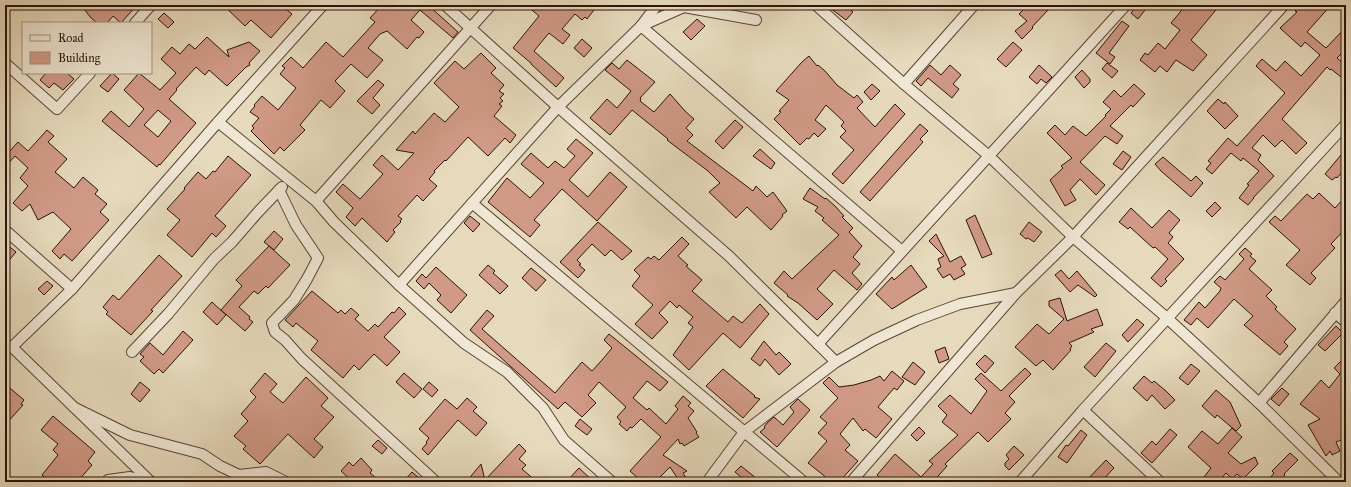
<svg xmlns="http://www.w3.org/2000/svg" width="1351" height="487" viewBox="0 0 1351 487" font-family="'IM FELL Great Primer',serif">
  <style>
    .building { fill: #d19a87; stroke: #2c130a; fill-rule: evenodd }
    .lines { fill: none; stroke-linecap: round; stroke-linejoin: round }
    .street-casing { stroke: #5a4436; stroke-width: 12 }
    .street { stroke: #efe6d3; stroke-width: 10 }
  </style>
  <rect width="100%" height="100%" fill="#e6d9bc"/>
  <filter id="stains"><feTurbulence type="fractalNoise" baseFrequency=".005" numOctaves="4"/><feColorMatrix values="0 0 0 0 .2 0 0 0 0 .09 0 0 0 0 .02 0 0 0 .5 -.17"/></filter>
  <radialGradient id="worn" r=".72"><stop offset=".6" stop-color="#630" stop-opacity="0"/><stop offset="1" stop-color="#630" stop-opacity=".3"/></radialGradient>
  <g class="building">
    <path d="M81,5H137L121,23L113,16L107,23H97L91,18Z"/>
    <path d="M223,5H270L277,10L281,5L292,14L271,38L251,20L245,26Z"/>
    <path d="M382,5H428L458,32L453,38L420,10L411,20L424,32L419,38L417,37L407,49L387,31L380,34L368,48L383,60L367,78L351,64L335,81L345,91L330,108L321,100L300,125L305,130L284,151L280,147L274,154L251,131L254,128L252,126L259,118L250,112L255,106L254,105L262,96L278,110L296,88L280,74L285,68L282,66L291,57L303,68L326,42L343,57L375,22L370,18Z"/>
    <path d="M526,5H598L587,19L585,17L582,20L575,14L562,29L570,35L563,44L549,33L534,51L564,78L556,87L531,64V63L513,48L539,16Z"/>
    <path d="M826,5H844L853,12L846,20Z"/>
    <path d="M1028,5H1042L1048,10L1032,27L1033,28L1022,39L1015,31L1027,21L1019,14Z"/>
    <path d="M1137,5H1149L1138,19L1131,13Z"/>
    <path d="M1186,5H1220L1191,40L1207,55L1193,71L1176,60L1167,72L1160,66L1155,72L1140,60L1145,53L1148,55L1158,43L1165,49L1180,30L1171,23Z"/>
    <path d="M1300,5H1331L1307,32L1326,48L1346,27V49L1337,58L1346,66V81L1331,69L1330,70L1327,67L1282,119L1307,143L1296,154L1282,140L1275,147L1263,135L1252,148L1261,155L1258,160L1274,176L1253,198H1254L1248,205L1239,198L1249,185L1247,184L1259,171L1243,158L1241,161L1231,153L1212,174L1206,169L1211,163L1208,161L1228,138L1237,146L1285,93L1256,66L1262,59L1276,71L1285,61L1301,76L1320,55L1305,42L1301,47L1280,28L1297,12L1295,11Z"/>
    <path d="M164,13L174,22L168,28L158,19Z"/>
    <path d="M697,19L705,26L691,40L683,32Z"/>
    <path d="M1122,21L1129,26L1109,53L1115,57L1110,64L1096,53Z"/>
    <path d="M207,37L229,57L227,50L249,42L260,51L249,63L250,65L246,67L227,86L209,70L205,75L196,67L176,89L177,90L169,99L196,123L160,165L159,164L157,167L102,121L111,111L129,127L144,109L124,90L139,73L160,90L176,73L161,59L172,47L180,54L189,44L195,49ZM158,110L171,121L158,137L144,125Z"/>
    <path d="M582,39L592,48L584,57L574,48Z"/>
    <path d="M1013,42L1022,50L1006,67L997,59Z"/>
    <path d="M481,53L496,68L491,73L504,85L499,91L504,94L500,98L503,101L499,104L502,106L494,116L516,135L510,143L505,138L488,156L468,137L446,161L445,160L434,171L435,172L429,179L437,186L423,201L417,195L398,216L402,219L400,221L401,222L393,230L395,232L387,242L362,218L355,226L346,217L353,208L336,192L343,184L360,199L383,174L373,165L382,155L398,170L414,153L396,150L413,131L415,134L434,113L445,122L459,107L434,83L455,61L464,69Z"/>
    <path d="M809,56L817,66L818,65L825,71L837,85L854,98L857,95L863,102L857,108L875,127L895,104L905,114L843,184L832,174L854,150L840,137L846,131L841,126L844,122L826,105L815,120L826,129L818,137L814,133L809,139L807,138L800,145L774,119L781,112L779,111L789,100L776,91L802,62Z"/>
    <path d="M627,60L655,82L640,98L641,99L640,101L654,112L670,94L686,112L694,119L686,128L693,135L687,141L753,191L756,186L767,197L773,192L787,211L782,215L783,216L771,230L747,207L736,218L709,192L720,183L708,171L667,140L668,139L632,110L610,135L590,118L607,99L617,108L631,91L605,70L612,63L619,69Z"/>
    <path d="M1107,63L1118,71L1112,78L1102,69Z"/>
    <path d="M930,65L941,75L950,65L961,75L953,84L959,89L952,98L928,78L921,86L916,81Z"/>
    <path d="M1039,65L1052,77L1046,83L1041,79L1037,84L1029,77Z"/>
    <path d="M1082,70L1090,79V82L1084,88L1075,77Z"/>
    <path d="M46,73H67L74,79L63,90L54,83L49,88L40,80Z"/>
    <path d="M112,73L119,79L108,92L100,86Z"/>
    <path d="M378,80L384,85L373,98L380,105L372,114L357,101Z"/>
    <path d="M872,84L880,91L871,100L864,92Z"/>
    <path d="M1134,84L1145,94L1133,107L1131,105L1110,126L1123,136L1117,144L1105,136L1080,162L1105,185L1096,195L1080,179L1070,190L1076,200L1065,206L1050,180L1063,168L1061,166L1072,158L1047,133L1055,125L1065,135L1073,126L1086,136L1106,116L1105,115L1111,109L1103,102L1114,90L1121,97Z"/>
    <path d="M1218,99L1224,104L1225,102L1238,116L1225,129L1207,111Z"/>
    <path d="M735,120L743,127L723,149L715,141Z"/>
    <path d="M920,124L928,131L920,139L923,142L870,201L860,192Z"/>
    <path d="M47,130L54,136L48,142L67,159L55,172L74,188L83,177L98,190L95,194L107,204L100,212L109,220L72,261L64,254L60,259L52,251L71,229L53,212L38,220L30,204L22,211L13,203L28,186L20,178L28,168L15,156L5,167V147L10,151L18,142L28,151Z"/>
    <path d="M576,139L593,153L569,180L588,197L610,172L627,187L597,221L562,189L534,220L540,225L530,237L488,202L507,178L530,198L544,183L521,164L531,153L548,168L555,161L564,168L575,156L567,149Z"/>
    <path d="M760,149L775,163L771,169L753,156Z"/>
    <path d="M1123,151L1131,157L1122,170L1113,164Z"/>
    <path d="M1341,155L1346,160V163L1343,167L1345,169L1337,178L1336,177L1332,180L1325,174Z"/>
    <path d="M228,156L251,175L215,216L226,226L216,237L212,233L192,257L167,235L180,220L167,209L185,189L184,188L198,172L206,179L213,171L215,172Z"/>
    <path d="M1163,157L1191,181L1196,176L1203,183L1191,197L1161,171L1155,164Z"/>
    <path d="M810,188L825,199L826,198L836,207L844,216L842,217L853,228L849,232L862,246L853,257L860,264L852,273L862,284L857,290L834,270L817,289L833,304L817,320L798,303L787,296L788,295L774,283L784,271L792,279L839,235L822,220L824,218L815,211L818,207L803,199Z"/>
    <path d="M1319,193L1335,208L1346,196V228L1331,244L1335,248L1311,273L1316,278L1310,285L1286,265L1300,250L1269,222L1275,216L1281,221L1307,194L1313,199Z"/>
    <path d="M1215,202L1221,208L1212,217L1206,211Z"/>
    <path d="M1131,208L1152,228L1169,210L1180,220L1169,233L1173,237L1168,243L1184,259L1165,279L1167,281L1161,287L1151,278L1168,259L1155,247L1153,248L1130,227L1128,229L1119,222Z"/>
    <path d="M975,215L992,254L982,258L966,220Z"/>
    <path d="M470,216L480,224L473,232L464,223Z"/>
    <path d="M598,222L632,251L622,260L611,250L605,256L592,244L577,260L581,264L579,265L585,270L578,278L560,262Z"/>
    <path d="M1029,222L1042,232L1034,242L1028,238L1026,239L1020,234Z"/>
    <path d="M274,231L283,239L274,250L264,242Z"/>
    <path d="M936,234L950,262L961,256L966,265L961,268L965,274L954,280L950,274L943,278L937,269L941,267L938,259L944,256L929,241Z"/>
    <path d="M682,237L689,244L678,256L688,265L686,266L702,280L692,291L728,322L733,316L742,323L760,304L769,314L740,348L723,333L689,370L673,355L693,327L688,323L693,317L679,305L677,308L670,301L659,313L668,322L652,339L635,324L653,305L632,286L640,276L634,270L648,257L651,259L654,256L659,260Z"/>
    <path d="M5,243L16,252L5,265Z"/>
    <path d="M269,246L290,265L268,288L266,286L258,294L254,291L239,307L250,317L249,319L253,322L245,331L221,310L242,286L236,280Z"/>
    <path d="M1245,248L1252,254L1250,256L1256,261L1249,269L1272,290L1266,296L1277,307L1275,309L1296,329L1284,342L1288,346L1280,355L1244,325L1253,316L1234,299L1208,328L1197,318L1191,325L1184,320L1199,302L1205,308L1220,291L1221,288L1214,282L1220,276L1225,280L1244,259L1239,254Z"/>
    <path d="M159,255L182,276L151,310L153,311L131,335L106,314L108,312L103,307L113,295L119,300Z"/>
    <path d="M488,265L495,271L493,273L508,286L500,294L479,275Z"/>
    <path d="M911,265L927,287L892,309L876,294L892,277L894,280Z"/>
    <path d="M436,267L467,295L451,313L437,300L441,295L429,283L424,289L416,281L422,274L426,278Z"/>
    <path d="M531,268L546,280L536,291L522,278Z"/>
    <path d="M1061,270L1069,279L1077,271L1097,295L1095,297L1078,285L1070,292L1055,275Z"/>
    <path d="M47,281L53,286L44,295L38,289Z"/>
    <path d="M312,291L338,313L341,310L345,314L351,308L359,315L355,319L368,331L375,324L378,327L392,312L394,313L399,307L406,314L384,337L400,352L387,366L374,354L359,370L354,365L343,378L311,350L318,341L296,323L293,327L285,320Z"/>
    <path d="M1060,298L1067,321L1097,309L1103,325L1091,329L1094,332L1069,343L1072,346L1070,349L1071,350L1053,370L1043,360L1036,366L1015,347L1037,324L1049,334L1064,319L1049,306V301Z"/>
    <path d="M212,302L226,315L217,325L203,312Z"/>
    <path d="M487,310L494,316L482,329L555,393L582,362L592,371L602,360L612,348L604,340L609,334L668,382L660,391L647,381L633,398L647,410L649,408L666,424L678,409L675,406L683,396L691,403L688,406L694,411L688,418L697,432L696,433L699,437L684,446L682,443L680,444L678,439L663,455L687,471L683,473L689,482H680L670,467L655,482H642L630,471L661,437L641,419L632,428L630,427L627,431L619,424L621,422L617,417L626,407L599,382L588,395L596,403L582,417L565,402L558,409L470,330Z"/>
    <path d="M1137,319L1144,325L1128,342L1122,335Z"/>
    <path d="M1336,326L1343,333L1325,351L1318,345Z"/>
    <path d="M183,331L193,340L163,373L159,369L154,374L140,361L144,357L140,354L150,343L163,355Z"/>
    <path d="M764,341L776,355L779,352L791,364L779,375L765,359L760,366L751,359Z"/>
    <path d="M1106,343L1116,351L1095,377L1084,367Z"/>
    <path d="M945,347L949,359L939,363L935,351Z"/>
    <path d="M985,355L994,363L985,373L976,364Z"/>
    <path d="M1341,361L1346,364V438L1336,442L1340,451L1332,455L1330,451L1326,456L1308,425L1320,419L1300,404L1321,380L1329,388L1340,374L1334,368Z"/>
    <path d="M913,362L925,372L915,385L902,377Z"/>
    <path d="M1191,364L1200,371L1188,385L1179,378Z"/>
    <path d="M1025,368L1031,374L1009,396L1015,402L1005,413L1011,419L988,442L978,432L945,464L947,466L933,482H885L877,475L895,454L921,477L933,464L929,461L958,435L942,422L947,415L938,406L950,395L971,414L987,391L975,379L981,373L1001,391Z"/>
    <path d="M723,369L755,396L754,397L760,399L743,418L706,386Z"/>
    <path d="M892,371L904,381L897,390L894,388L878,407L892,419L876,438L865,429L863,431L853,418L840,434L850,445L845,450L858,461L839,482H832L808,463L827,441L818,433L827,423L820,417L838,398L823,383L829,377L839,387L854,385L871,380L880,376L884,381Z"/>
    <path d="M265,373L277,384L270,392L283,403L306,377L328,398L321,406L334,417L314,439L323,447L314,458L288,434L260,464L243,449L246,446L234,436L248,421L241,414L256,397L250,391Z"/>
    <path d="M404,373L422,389L414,398L396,382Z"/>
    <path d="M1144,376L1152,383L1154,381L1166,391L1175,400L1165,409L1152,395L1147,401L1133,388Z"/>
    <path d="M140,382L150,390L140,402L131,394Z"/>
    <path d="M429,382L438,390L432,397L423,389Z"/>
    <path d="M5,384L24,400L21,404L23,405L5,425Z"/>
    <path d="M1282,388L1289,394L1279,406L1271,399Z"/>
    <path d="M1216,390L1230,402L1241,426L1236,431L1217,415L1215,418L1202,406Z"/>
    <path d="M467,398L477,407L473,411L487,423L476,436L458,420L428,455L422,449L427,443L426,442L429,438L419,429L445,399L457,409Z"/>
    <path d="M798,399L810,410L777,447L760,432L765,428L764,427L767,423L774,417L783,425L794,412L790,407Z"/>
    <path d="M53,416L95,452L88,461L92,465L77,482H50L42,475L58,455L53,450L58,444L41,430Z"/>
    <path d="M580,419L592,429L587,435L575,426Z"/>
    <path d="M919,427L925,433L917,441L911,435Z"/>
    <path d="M1232,428L1242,437L1228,453L1241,464L1255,457L1258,464L1243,479L1237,474L1232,479L1226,473L1218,482H1209L1204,477L1211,468L1188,447L1202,431L1218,444Z"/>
    <path d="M1170,429L1177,435L1152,463L1141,453L1152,441L1156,445Z"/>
    <path d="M1081,430L1087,435L1067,463L1058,457L1066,445L1068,446Z"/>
    <path d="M378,440L387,448L382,454L372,446Z"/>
    <path d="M519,444L526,451L519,459L526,465L522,469L537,482H466L481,464L485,480Z"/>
    <path d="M1014,446L1024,455L1009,470L1005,466V463L1009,459L1006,455Z"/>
    <path d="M1290,453L1298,460L1284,474L1285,475L1279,482H1267L1274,473L1272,471Z"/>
    <path d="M361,458L372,470L370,473L381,482H353L341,471L349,462L353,466Z"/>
    <path d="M1106,460L1114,468L1101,482H1085Z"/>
    <path d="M741,466L761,482H747L735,472Z"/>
    <path d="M579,468L594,482H566Z"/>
    <path d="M412,472L424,482H403Z"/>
  </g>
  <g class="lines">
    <g class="street-casing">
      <g id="street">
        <path d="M445,5L558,107L729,256L836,362"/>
        <path d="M816,5L904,84L989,156L1073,237L1167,318L1259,403L1339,482"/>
        <path d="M756,20L684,7L641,26L902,251"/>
        <path d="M135,23L151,5"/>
        <path d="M5,63L57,109L90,73"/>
        <path d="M904,84L974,5"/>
        <path d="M218,122L316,201L334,222L399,285L464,343L507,372L543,408L564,440L612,482"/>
        <path d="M279,190L296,225L318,258L307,279L294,300L272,323L275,332L285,340L302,359L436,482"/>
        <path d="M316,201L491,5"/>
        <path d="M472,203L804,482"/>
        <path d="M5,230L72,289"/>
        <path d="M399,285L558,107L641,26L657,5"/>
        <path d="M1335,313L1346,322"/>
        <path d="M818,344L1126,5"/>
        <path d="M5,346L12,347L151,482"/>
        <path d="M12,347L72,289L218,122L323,5"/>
        <path d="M132,352L168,314L214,259L232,242L259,211L282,187"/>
        <path d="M1259,403L1346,301"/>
        <path d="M75,408L130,435L202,454L220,466L239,475L266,472L286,482"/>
        <path d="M1083,410L1160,482"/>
        <path d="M106,482L108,480L130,477L150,482"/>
        <path d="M707,482L744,432L836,362L874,340L917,320L960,304L1016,293"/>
        <path d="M851,482L1016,293L1073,237L1284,5"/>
        <path d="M1020,482L1083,410L1346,124"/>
      </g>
    </g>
    <use href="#street" class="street"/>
  </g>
  <rect width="1351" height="487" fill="none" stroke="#e6d9bc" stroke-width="20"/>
  <rect x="6" y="6" width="1339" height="475" fill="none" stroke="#2c130a" stroke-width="2"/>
  <rect x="10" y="10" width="1331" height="467" fill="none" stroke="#2c130a"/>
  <rect x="22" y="22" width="130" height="52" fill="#efe6d3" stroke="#a19283"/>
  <rect x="30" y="35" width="20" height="6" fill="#efe6d3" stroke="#a19283"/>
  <text x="58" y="42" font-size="12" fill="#2c130a">Road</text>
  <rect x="30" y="52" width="20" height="12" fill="#d19a87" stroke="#a19283"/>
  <text x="58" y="62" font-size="12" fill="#2c130a">Building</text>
  <rect width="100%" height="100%" filter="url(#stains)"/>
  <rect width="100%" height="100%" fill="url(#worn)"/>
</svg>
